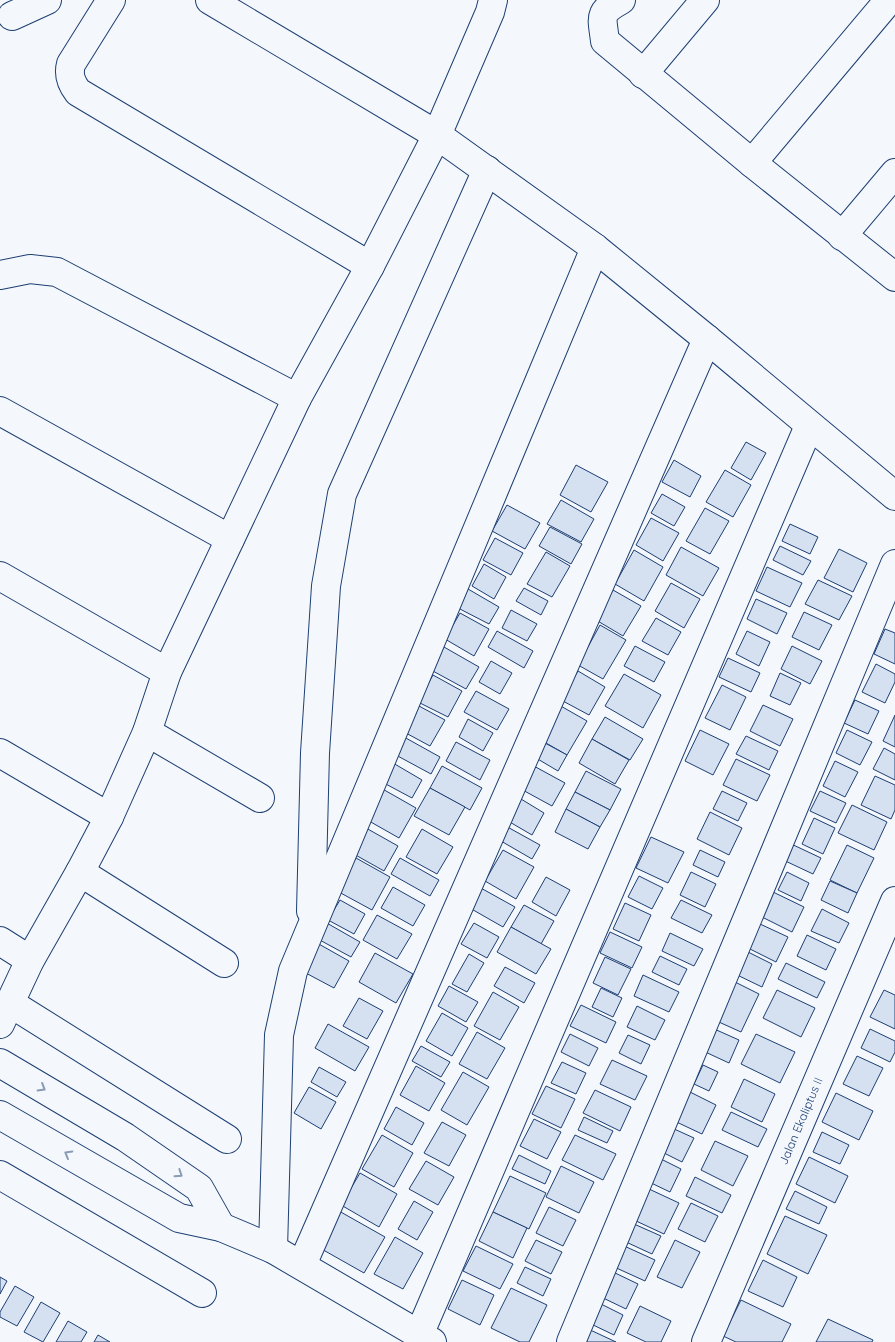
<svg xmlns="http://www.w3.org/2000/svg" width="895" height="1342" viewBox="0 0 895 1342" font-family="Quicksand,sans-serif">
  <style>
    .building { fill: #d5e0f0; stroke: #1d3f73 }
    .lines { fill: none; stroke-linecap: round; stroke-linejoin: round }
    .street-casing { stroke: #1d3f73; stroke-width: 30 }
    .street { stroke: #f4f7fb; stroke-width: 28 }
    .oneway { stroke: #889bb7 }
    .labels { text-anchor: middle; stroke-width: 4; stroke-linejoin: round; paint-order: stroke }
    .street-label { font-size: 12px; fill: #1d3f73; stroke: #f4f7fb }
  </style>
  <rect width="100%" height="100%" fill="#f4f7fb"/>
  <g class="building">
    <path d="M746,442L766,453L751,480L731,468Z"/>
    <path d="M674,460L701,476L690,497L662,482Z"/>
    <path d="M576,465L608,482L591,512L560,495Z"/>
    <path d="M725,470L751,485L733,517L706,502Z"/>
    <path d="M662,494L685,507L674,526L651,513Z"/>
    <path d="M561,500L594,519L581,542L547,524Z"/>
    <path d="M507,505L540,523L525,549L492,531Z"/>
    <path d="M705,508L729,521L710,554L686,541Z"/>
    <path d="M651,518L679,533L663,561L636,545Z"/>
    <path d="M790,524L818,537L810,554L782,541Z"/>
    <path d="M550,527L582,544L571,564L539,546Z"/>
    <path d="M495,538L523,553L511,575L483,560Z"/>
    <path d="M780,546L811,561L803,575L773,560Z"/>
    <path d="M681,547L719,568L703,596L666,575Z"/>
    <path d="M839,549L867,563L853,592L824,578Z"/>
    <path d="M634,550L663,567L644,601L615,584Z"/>
    <path d="M546,552L570,566L552,597L527,584Z"/>
    <path d="M484,564L506,577L494,599L472,586Z"/>
    <path d="M767,567L802,583L790,607L756,591Z"/>
    <path d="M818,580L852,596L839,620L805,604Z"/>
    <path d="M671,583L700,599L684,628L655,611Z"/>
    <path d="M524,588L548,601L541,615L516,601Z"/>
    <path d="M468,589L499,607L489,624L458,608Z"/>
    <path d="M613,590L641,606L623,636L596,620Z"/>
    <path d="M756,599L787,613L777,634L747,619Z"/>
    <path d="M511,610L537,624L527,641L502,628Z"/>
    <path d="M804,612L832,625L819,650L792,637Z"/>
    <path d="M460,613L489,629L474,656L445,639Z"/>
    <path d="M656,618L681,632L668,655L642,641Z"/>
    <path d="M600,625L626,640L603,679L578,665Z"/>
    <path d="M885,629L895,633V664L874,654Z"/>
    <path d="M497,631L533,651L524,668L488,647Z"/>
    <path d="M747,631L770,642L759,666L736,654Z"/>
    <path d="M635,646L665,662L654,682L624,666Z"/>
    <path d="M792,646L822,661L810,684L781,669Z"/>
    <path d="M444,647L479,667L466,689L431,670Z"/>
    <path d="M728,658L760,673L751,692L719,677Z"/>
    <path d="M491,661L512,673L500,694L479,682Z"/>
    <path d="M876,664L895,674V682L885,703L862,692Z"/>
    <path d="M578,671L605,687L589,715L561,700Z"/>
    <path d="M780,673L801,683L790,705L770,696Z"/>
    <path d="M624,674L661,695L643,728L605,706Z"/>
    <path d="M433,675L462,691L448,717L418,702Z"/>
    <path d="M722,685L746,697L730,730L705,718Z"/>
    <path d="M476,691L509,709L497,730L464,712Z"/>
    <path d="M855,700L879,711L868,734L844,723Z"/>
    <path d="M559,705L587,721L567,755L539,739Z"/>
    <path d="M763,705L793,719L780,746L750,731Z"/>
    <path d="M419,706L445,720L430,746L404,732Z"/>
    <path d="M895,715V747L883,741Z"/>
    <path d="M605,717L643,739L630,760L592,739Z"/>
    <path d="M468,719L493,733L483,751L459,737Z"/>
    <path d="M700,730L729,744L713,775L685,761Z"/>
    <path d="M847,730L872,742L860,765L836,753Z"/>
    <path d="M746,736L778,751L769,770L736,754Z"/>
    <path d="M404,737L440,757L431,774L394,754Z"/>
    <path d="M592,739L629,760L615,784L579,763Z"/>
    <path d="M456,742L490,760L480,780L446,761Z"/>
    <path d="M545,743L567,755L558,771L536,758Z"/>
    <path d="M884,748L895,754V780L873,769Z"/>
    <path d="M736,759L770,775L757,801L723,785Z"/>
    <path d="M835,761L858,772L845,797L823,786Z"/>
    <path d="M393,763L422,780L412,798L382,782Z"/>
    <path d="M532,765L565,783L552,806L519,788Z"/>
    <path d="M442,766L482,788L470,810L430,788Z"/>
    <path d="M586,771L621,789L610,810L575,792Z"/>
    <path d="M875,776L895,785V810L891,819L861,805Z"/>
    <path d="M379,787L416,808L399,838L362,817Z"/>
    <path d="M430,788L465,807L449,835L414,816Z"/>
    <path d="M722,791L747,803L738,821L713,809Z"/>
    <path d="M820,791L846,803L836,823L810,811Z"/>
    <path d="M575,792L610,810L600,827L566,809Z"/>
    <path d="M521,799L544,813L532,835L508,821Z"/>
    <path d="M852,805L887,822L874,850L838,833Z"/>
    <path d="M566,809L600,827L588,849L555,832Z"/>
    <path d="M710,812L742,828L729,855L697,839Z"/>
    <path d="M814,818L835,828L823,854L802,844Z"/>
    <path d="M502,824L540,845L532,859L494,837Z"/>
    <path d="M366,828L398,846L384,871L352,853Z"/>
    <path d="M422,829L453,847L437,874L406,857Z"/>
    <path d="M651,837L684,852L668,883L636,868Z"/>
    <path d="M787,842L821,858L813,874L779,858Z"/>
    <path d="M847,845L874,858L857,893L830,880Z"/>
    <path d="M503,850L534,867L516,899L485,881Z"/>
    <path d="M700,850L725,862L718,877L693,865Z"/>
    <path d="M356,858L390,877L372,910L337,891Z"/>
    <path d="M400,858L439,880L430,896L391,874Z"/>
    <path d="M691,872L716,884L705,907L680,895Z"/>
    <path d="M787,872L809,883L801,901L778,890Z"/>
    <path d="M639,876L663,888L652,909L628,897Z"/>
    <path d="M546,877L570,890L556,916L532,902Z"/>
    <path d="M830,881L857,893L848,913L821,900Z"/>
    <path d="M393,887L425,905L413,926L381,908Z"/>
    <path d="M479,887L515,907L503,927L468,907Z"/>
    <path d="M773,892L804,907L792,932L760,916Z"/>
    <path d="M340,900L365,914L354,934L328,920Z"/>
    <path d="M681,900L712,915L702,933L671,918Z"/>
    <path d="M625,903L651,915L639,941L613,929Z"/>
    <path d="M524,905L554,921L541,944L511,927Z"/>
    <path d="M822,909L849,923L839,943L811,931Z"/>
    <path d="M377,915L412,934L397,959L363,940Z"/>
    <path d="M325,922L360,942L351,957L316,938Z"/>
    <path d="M474,923L499,937L487,958L461,944Z"/>
    <path d="M760,924L788,937L776,962L748,948Z"/>
    <path d="M511,927L551,949L536,974L497,952Z"/>
    <path d="M610,932L642,947L632,968L600,953Z"/>
    <path d="M670,933L703,949L694,966L662,951Z"/>
    <path d="M807,935L836,949L826,970L797,956Z"/>
    <path d="M317,943L349,961L334,988L302,971Z"/>
    <path d="M742,949L772,964L762,987L731,972Z"/>
    <path d="M375,953L413,974L396,1003L359,982Z"/>
    <path d="M469,954L484,963L467,992L452,984Z"/>
    <path d="M660,956L687,969L679,985L652,972Z"/>
    <path d="M605,957L631,969L618,995L593,983Z"/>
    <path d="M786,963L825,982L817,998L778,979Z"/>
    <path d="M505,967L535,983L524,1003L494,986Z"/>
    <path d="M643,975L679,992L669,1012L634,996Z"/>
    <path d="M729,979L759,994L741,1032L710,1018Z"/>
    <path d="M449,986L478,1002L466,1022L438,1006Z"/>
    <path d="M601,988L622,998L613,1017L592,1007Z"/>
    <path d="M777,990L815,1008L801,1037L763,1018Z"/>
    <path d="M884,990L895,995V1029L870,1017Z"/>
    <path d="M493,992L519,1007L500,1040L474,1026Z"/>
    <path d="M359,998L383,1011L367,1039L343,1026Z"/>
    <path d="M581,1005L616,1022L606,1043L570,1026Z"/>
    <path d="M637,1006L665,1020L655,1040L627,1027Z"/>
    <path d="M442,1013L468,1028L452,1056L426,1041Z"/>
    <path d="M328,1024L369,1047L355,1071L315,1048Z"/>
    <path d="M712,1028L739,1040L729,1063L701,1050Z"/>
    <path d="M870,1029L895,1041V1052L890,1062L861,1048Z"/>
    <path d="M477,1032L505,1048L487,1079L459,1064Z"/>
    <path d="M570,1034L598,1048L589,1066L561,1052Z"/>
    <path d="M756,1034L795,1052L780,1083L741,1064Z"/>
    <path d="M628,1035L650,1045L641,1064L619,1053Z"/>
    <path d="M421,1046L450,1062L441,1077L412,1061Z"/>
    <path d="M857,1056L883,1068L869,1096L843,1084Z"/>
    <path d="M612,1060L647,1076L635,1100L600,1084Z"/>
    <path d="M562,1062L586,1073L576,1094L551,1083Z"/>
    <path d="M703,1065L718,1072L709,1091L694,1084Z"/>
    <path d="M416,1066L445,1083L429,1111L400,1095Z"/>
    <path d="M319,1067L346,1082L337,1097L311,1082Z"/>
    <path d="M463,1072L489,1087L467,1125L441,1110Z"/>
    <path d="M744,1079L775,1094L762,1122L731,1107Z"/>
    <path d="M546,1086L575,1099L561,1128L532,1114Z"/>
    <path d="M309,1087L336,1102L321,1129L294,1113Z"/>
    <path d="M682,1088L716,1105L702,1134L668,1118Z"/>
    <path d="M595,1090L631,1107L620,1131L583,1113Z"/>
    <path d="M836,1093L873,1111L859,1140L822,1122Z"/>
    <path d="M396,1107L424,1123L412,1145L384,1129Z"/>
    <path d="M731,1112L767,1129L758,1147L722,1130Z"/>
    <path d="M584,1117L613,1131L607,1143L578,1130Z"/>
    <path d="M534,1119L561,1132L547,1159L520,1146Z"/>
    <path d="M442,1122L466,1135L449,1166L424,1153Z"/>
    <path d="M672,1128L694,1138L682,1162L660,1151Z"/>
    <path d="M822,1132L849,1145L840,1164L813,1152Z"/>
    <path d="M382,1135L413,1153L394,1187L362,1169Z"/>
    <path d="M575,1135L616,1154L603,1180L562,1160Z"/>
    <path d="M715,1141L748,1156L733,1186L701,1170Z"/>
    <path d="M519,1155L551,1171L545,1184L512,1169Z"/>
    <path d="M657,1157L681,1169L670,1192L647,1181Z"/>
    <path d="M809,1157L848,1176L835,1203L796,1184Z"/>
    <path d="M426,1161L454,1177L438,1205L409,1189Z"/>
    <path d="M561,1166L594,1182L579,1213L546,1197Z"/>
    <path d="M360,1173L397,1194L379,1227L341,1205Z"/>
    <path d="M510,1176L546,1193L529,1229L493,1212Z"/>
    <path d="M695,1177L731,1195L722,1213L686,1196Z"/>
    <path d="M649,1189L679,1203L664,1234L634,1220Z"/>
    <path d="M795,1191L827,1207L819,1224L786,1209Z"/>
    <path d="M414,1201L433,1212L417,1240L398,1229Z"/>
    <path d="M691,1203L718,1216L705,1242L678,1229Z"/>
    <path d="M549,1207L576,1220L563,1246L536,1233Z"/>
    <path d="M339,1211L385,1237L364,1273L318,1247Z"/>
    <path d="M493,1212L527,1228L513,1258L479,1241Z"/>
    <path d="M785,1216L827,1235L808,1274L767,1254Z"/>
    <path d="M634,1224L661,1236L652,1254L626,1242Z"/>
    <path d="M395,1237L423,1253L403,1289L374,1274Z"/>
    <path d="M536,1240L562,1252L551,1274L525,1261Z"/>
    <path d="M675,1240L700,1252L682,1288L657,1277Z"/>
    <path d="M622,1245L655,1260L645,1281L612,1266Z"/>
    <path d="M476,1246L513,1264L500,1289L463,1271Z"/>
    <path d="M763,1260L797,1277L783,1307L748,1291Z"/>
    <path d="M525,1267L551,1279L543,1296L517,1283Z"/>
    <path d="M611,1271L638,1284L626,1309L599,1296Z"/>
    <path d="M0,1277L7,1281L0,1294Z"/>
    <path d="M462,1280L494,1295L480,1325L448,1309Z"/>
    <path d="M15,1286L34,1297L17,1326L0,1317V1312Z"/>
    <path d="M511,1288L547,1305L529,1342H520L491,1328Z"/>
    <path d="M741,1300L791,1324L782,1342H736L723,1336Z"/>
    <path d="M41,1302L60,1313L43,1342L24,1332Z"/>
    <path d="M599,1303L623,1315L614,1335L589,1323Z"/>
    <path d="M640,1306L671,1321L661,1342H646L627,1333Z"/>
    <path d="M828,1319L873,1340L872,1342H816Z"/>
    <path d="M68,1321L87,1332L81,1342H56Z"/>
    <path d="M586,1328L616,1342H578Z"/>
    <path d="M98,1335L110,1342H94Z"/>
  </g>
  <g class="lines">
    <g class="street-casing">
      <g id="street">
        <path d="M111,0L71,64C68,75 71,83 78,92L370,266"/>
        <path d="M210,0L437,135L490,12L493,0"/>
        <path d="M621,0C598,13 602,16 605,41L752,163L895,277"/>
        <path d="M12,16L47,0"/>
        <path d="M643,74L705,0"/>
        <path d="M752,163L889,0"/>
        <path d="M842,236L895,173"/>
        <path d="M0,275L30,269L57,272L297,398"/>
        <path d="M0,411L230,539"/>
        <path d="M0,576L167,672"/>
        <path d="M147,732L260,798"/>
        <path d="M0,753L109,817"/>
        <path d="M80,872L224,963"/>
        <path d="M311,911L315,753L326,586L342,494L487,170"/>
        <path d="M0,941L30,960"/>
        <path d="M10,1003L227,1139"/>
        <path d="M0,1024L30,960L80,872L109,817L147,732L167,672L297,398L370,266L437,135L595,248L707,339L895,496"/>
        <path d="M0,1063L125,1137L199,1188L221,1227"/>
        <path d="M0,1115L179,1218L221,1227L273,1249L432,1342"/>
        <path d="M0,1175L202,1293"/>
        <path d="M273,1249L279,1035L293,971L595,248"/>
        <path d="M302,1265L707,339"/>
        <path d="M419,1335L809,426"/>
        <path d="M571,1342L895,564"/>
        <path d="M706,1342L895,901"/>
      </g>
    </g>
    <use href="#street" class="street"/>
  </g>
  <defs><path id="oneway-chevron" d="M-2-3.5L2.5 0L-2 3.5" fill="none" stroke-width="1.6" stroke-linecap="round" stroke-linejoin="round" transform="scale(1.25)"/></defs>
  <g class="oneway">
    <use href="#oneway-chevron" transform="translate(42 1088) rotate(31)"/>
    <use href="#oneway-chevron" transform="translate(68 1154) rotate(-150)"/>
    <use href="#oneway-chevron" transform="translate(179 1174) rotate(34)"/>
  </g>
  <g class="labels">
    <g class="street-label">
      <text transform="translate(801 1121) rotate(-67)" y="4">Jalan Ekaliptus II</text>
    </g>
  </g>
</svg>
